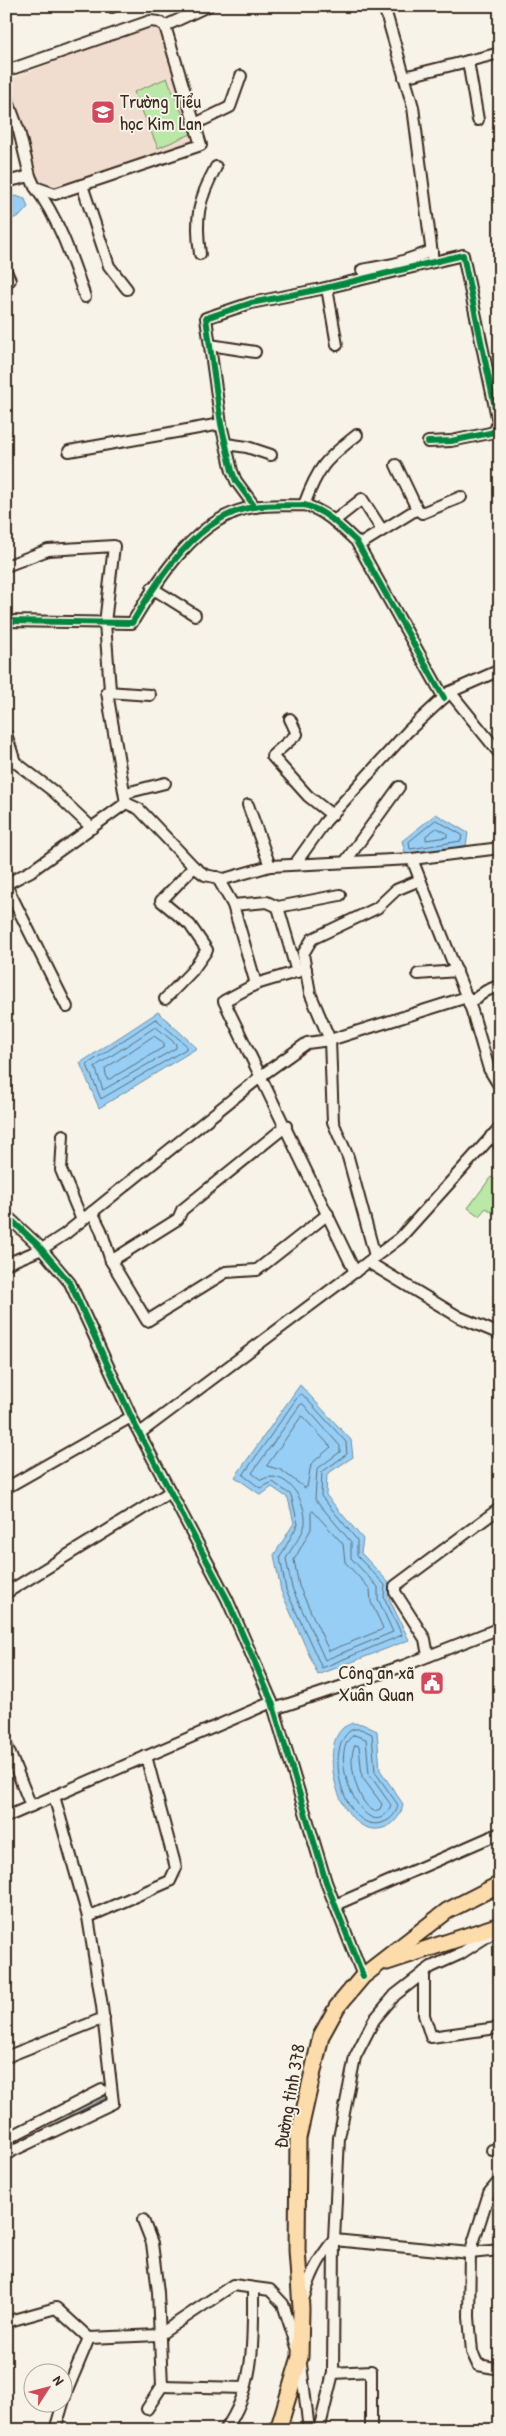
<svg xmlns="http://www.w3.org/2000/svg" width="506" height="2436" viewBox="0 0 506 2436" font-family="'Patrick Hand',sans-serif">
  <style>
    .built { fill: #f0ddcf }
    .green { fill: #bae8a6; stroke: #7a8962 }
    .water { fill: #96cef5; stroke: #728c9f }
    .lines { fill: none; stroke-linecap: round; stroke-linejoin: round }
    .shore { stroke: #5f6c74; stroke-width: 1 }
    .stream { stroke: #728c9f; stroke-width: 3 }
    .street-casing { stroke: #3b2a1e; stroke-width: 14 }
    .primary-casing { stroke: #3b2a1e; stroke-width: 19 }
    .street { stroke: #f7f3e8; stroke-width: 10 }
    .primary { stroke: #fddcac; stroke-width: 15 }
    .cycleway-casing { stroke: #f7f3e8; stroke-width: 9 }
    .cycleway { stroke: #00873e; stroke-width: 6 }
    .labels { text-anchor: middle; stroke-width: 4; stroke-linejoin: round; paint-order: stroke }
    .poi-label { font-size: 19px; fill: #3b2a1e; stroke: #f7f3e8; text-anchor: start }
    .street-label { font-size: 19px; fill: #3b2a1e; stroke: #f7f3e8 }
  </style>
  <rect width="100%" height="100%" fill="#f7f3e8"/>
  <filter id="ink" filterUnits="userSpaceOnUse"><feTurbulence type="fractalNoise" baseFrequency=".02" numOctaves="2"/><feDisplacementMap in="SourceGraphic" scale="10" xChannelSelector="R" yChannelSelector="G"/><feConvolveMatrix kernelMatrix="1 2 1 2 8 2 1 2 1" color-interpolation-filters="sRGB"/></filter>
  <g filter="url(#ink)">
    <path class="built" d="M151,24L163,29L197,144L63,187L40,184L8,80Z"/>
    <g class="green">
      <path d="M167,78L191,134L158,148L134,92Z"/>
      <path d="M491,1177L500,1183V1208L495,1214L486,1208L479,1216L468,1208Z"/>
    </g>
    <g class="water">
      <path d="M16,196L25,199L28,207L20,216L6,221V199Z"/>
      <path d="M436,814L468,833L466,846L406,856L402,841Z"/>
      <path d="M158,1012L197,1048L99,1108L80,1063Z"/>
      <path d="M300,1385L351,1440L353,1457L327,1474L326,1495L363,1539L361,1553L391,1585L388,1596L409,1640L318,1675L281,1591L274,1555L294,1523L288,1498L272,1487L261,1495L235,1477Z"/>
      <path d="M352,1723L362,1724L377,1731L380,1770L403,1804C402,1813 395,1824 386,1827C343,1844 317,1753 342,1729C344,1726 349,1725 352,1723Z"/>
    </g>
    <g class="lines">
      <g class="shore">
        <path d="M436,820L462,835L461,841L410,849L409,842Z"/>
        <path d="M437,828L447,833V837L426,840V836Z"/>
        <path d="M156,1019L186,1045V1049L101,1099L87,1065Z"/>
        <path d="M156,1027L176,1044V1048L103,1090L95,1067Z"/>
        <path d="M154,1036L164,1043V1047L110,1079H107L105,1069Z"/>
        <path d="M302,1394L346,1442L347,1454L322,1472L321,1496L357,1540V1556L385,1585L384,1597L402,1635L322,1668L286,1590L280,1557L298,1524L291,1495L273,1482L260,1488L243,1475L299,1395Z"/>
        <path d="M303,1404L340,1446V1452L317,1469L315,1499L351,1542V1558L378,1587V1599L393,1632L325,1660L292,1588L286,1559C291,1547 303,1536 305,1524C307,1500 285,1467 261,1480L252,1473L300,1405Z"/>
        <path d="M302,1416L331,1447L311,1464L307,1487L305,1488L281,1470L267,1466Z"/>
        <path d="M313,1511L343,1544L345,1562L370,1589L371,1602L383,1628L381,1630L329,1651L299,1586L294,1560L311,1529V1513Z"/>
        <path d="M353,1729H361L372,1734L375,1772L398,1805C397,1812 391,1820 384,1822C346,1838 320,1746 353,1729Z"/>
        <path d="M354,1735L366,1739L369,1774L391,1805C370,1855 322,1752 354,1735Z"/>
        <path d="M355,1745L359,1746L362,1777L382,1804L380,1809L375,1811C358,1807 346,1759 355,1745Z"/>
      </g>
      <path class="stream" d="M40,2132L108,2097"/>
      <g class="street-casing">
        <g id="street">
          <path d="M111,6L112,7"/>
          <path d="M384,6L413,107L433,262"/>
          <path d="M165,26L208,6"/>
          <path d="M468,61L478,120"/>
          <path d="M6,71L150,21L159,22L165,26L201,145L55,194L35,187L30,176L6,182"/>
          <path d="M404,77L500,53"/>
          <path d="M6,96L19,131L30,176"/>
          <path d="M195,124L230,107L241,76"/>
          <path d="M82,185L109,266L127,289"/>
          <path d="M35,187C59,219 72,259 85,297"/>
          <path d="M200,254C195,218 198,200 216,167"/>
          <path d="M362,270L394,264L432,251"/>
          <path d="M6,271L10,280"/>
          <path d="M327,288L337,345"/>
          <path d="M210,345L255,352"/>
          <path d="M226,444L247,447L271,455"/>
          <path d="M69,451L221,424"/>
          <path d="M304,505C318,467 325,460 357,435"/>
          <path d="M255,507L236,481L232,471L221,424L206,318L251,303L321,289L463,255L498,422L495,431L490,433L451,441L428,442"/>
          <path d="M417,509L422,513L461,497"/>
          <path d="M334,521L362,499L382,530"/>
          <path d="M359,545L417,509L396,465"/>
          <path d="M6,566L48,550L114,546L105,623L110,690L107,692L126,803"/>
          <path d="M152,588L195,615"/>
          <path d="M7,621L132,623C158,579 198,515 254,507C270,504 288,506 304,505C325,510 341,527 356,541L444,698"/>
          <path d="M107,692L150,695"/>
          <path d="M450,692L500,754"/>
          <path d="M290,719L297,734L272,756L308,796L332,815"/>
          <path d="M6,734L15,762L53,791L92,828"/>
          <path d="M126,793L165,783"/>
          <path d="M248,805L270,866"/>
          <path d="M412,859L472,1011L489,1069L500,1087"/>
          <path d="M345,862L399,787"/>
          <path d="M295,864L325,822L408,731L450,692L500,670"/>
          <path d="M217,877L233,905L256,984"/>
          <path d="M6,884L31,871L126,803L139,809L194,867L205,875L224,879L270,866L412,859L500,848"/>
          <path d="M6,885L67,1007"/>
          <path d="M233,905L267,902L278,907L340,895"/>
          <path d="M278,907L297,972"/>
          <path d="M306,969L256,984L224,1001L355,1272"/>
          <path d="M418,974L457,971"/>
          <path d="M165,999L192,971L207,950L190,925L161,901L194,867"/>
          <path d="M469,1003L486,991L500,985"/>
          <path d="M63,1135L61,1170L82,1220"/>
          <path d="M491,1136L500,1144"/>
          <path d="M92,1212L101,1230L111,1261L147,1321L226,1272L257,1270L328,1214"/>
          <path d="M6,1215L38,1245L70,1283L135,1425L227,1599L272,1702L326,1882L363,1976"/>
          <path d="M375,1256L348,1157L333,1122L330,1040L310,993L303,954L312,939L377,908L396,890L420,880"/>
          <path d="M111,1261L178,1219L182,1210L286,1126"/>
          <path d="M368,1262L459,1317L500,1334"/>
          <path d="M6,1264L42,1249L65,1234L265,1073L307,1043L330,1040L467,997"/>
          <path d="M140,1433L400,1238L500,1127"/>
          <path d="M6,1488L131,1417"/>
          <path d="M6,1593L170,1492"/>
          <path d="M428,1656L425,1639L395,1592V1586L500,1508"/>
          <path d="M274,1709L403,1666L500,1628"/>
          <path d="M6,1744L31,1806"/>
          <path d="M6,1817L272,1702"/>
          <path d="M335,1905L500,1833"/>
          <path d="M88,1917L170,1881L176,1868L146,1756"/>
          <path d="M424,1972V2015L431,2037L497,2028"/>
          <path d="M6,2057L104,2018"/>
          <path d="M6,2139L102,2090"/>
          <path d="M492,2150H500"/>
          <path d="M6,2154L113,2103L102,2006L88,1917L54,1796"/>
          <path d="M500,2180L489,2193L470,2253L469,2317L472,2352L478,2365L500,2369"/>
          <path d="M143,2220L152,2243L158,2292L162,2386L147,2409"/>
          <path d="M303,2300C310,2276 318,2259 334,2240L470,2253L500,2250"/>
          <path d="M6,2322L56,2308L89,2338L159,2335L233,2285L270,2290L283,2304L297,2347"/>
          <path d="M301,2364L309,2430"/>
          <path d="M333,2373L371,2371V2430"/>
          <path d="M162,2386L245,2388"/>
          <path d="M55,2430L66,2393L89,2338"/>
          <path d="M225,2430C256,2386 253,2339 253,2288"/>
          <path d="M319,2430L333,2373L334,2240L339,2138L355,2057L374,2020L395,1995L431,1967L460,1954L497,1930"/>
        </g>
      </g>
      <g class="primary-casing">
        <g id="primary">
          <path d="M387,1962L500,1925"/>
          <path d="M278,2430L300,2357L301,2308L297,2250L298,2138L321,2036L337,2007L363,1976L447,1911L500,1884"/>
        </g>
      </g>
      <use href="#street" class="street"/>
      <use href="#primary" class="primary"/>
      <g class="cycleway-casing">
        <g id="cycleway">
          <path d="M255,507L236,481L232,471L221,424L206,318L251,303L321,289L463,255L498,422L495,431L490,433L451,441L428,442"/>
          <path d="M7,621L132,623C158,579 198,515 254,507C270,504 288,506 304,505C325,510 341,527 356,541L444,698"/>
          <path d="M6,1215L38,1245L70,1283L135,1425L227,1599L272,1702L326,1882L363,1976"/>
        </g>
      </g>
      <use href="#cycleway" class="cycleway"/>
    </g>
  </g>
  <defs>
    <g id="school-square" transform="scale(1.25)"><rect x="-9" y="-9" width="18" height="18" rx="4" fill="#d1495b" stroke="#f7f3e8"/><path d="M0-5L7-2L0 1L-7-2ZM-4 1L0 2.5L4 1V4Q0 6-4 4Z" fill="#fff"/></g>
    <g id="civic-square" transform="scale(1.25)"><rect x="-9" y="-9" width="18" height="18" rx="4" fill="#d1495b" stroke="#f7f3e8"/><path d="M-.6-6.5H3V-4.5H.6V-3L4-1V1h2V6H-6V1h2V-1L-.6-3ZM-1.2 2.5V6h2.4V2.5Z" fill="#fff"/></g>
  </defs>
  <g fill-rule="evenodd">
    <use href="#school-square" x="103" y="112"/>
    <use href="#civic-square" x="432" y="1683"/>
  </g>
  <g class="labels">
    <g class="poi-label">
      <text x="120" y="108">Trường Tiểu<tspan x="120" dy="22">học Kim Lan</tspan></text>
      <text x="414" y="1679" text-anchor="end">Công an xã<tspan x="414" dy="22">Xuân Quan</tspan></text>
    </g>
    <g class="street-label">
      <text transform="translate(289 2096) rotate(-80)" y="7">Đường tỉnh 378</text>
    </g>
  </g>
  <rect width="506" height="2436" fill="none" stroke="#f7f3e8" stroke-width="25"/>
  <rect x="12" y="12" width="481" height="2411" fill="none" stroke="#3b2a1e" stroke-width="2" filter="url(#ink)"/>
  <g transform="translate(48 2388) rotate(54)"><circle r="24" fill="#f7f3e8" stroke="#aca397"/>
  <path d="M0-4L9 19L0 12L-9 19Z" fill="#d1495b"/>
  <text y="-8" font-size="14" font-weight="bold" text-anchor="middle" fill="#3b2a1e">N</text>
  </g>
</svg>
